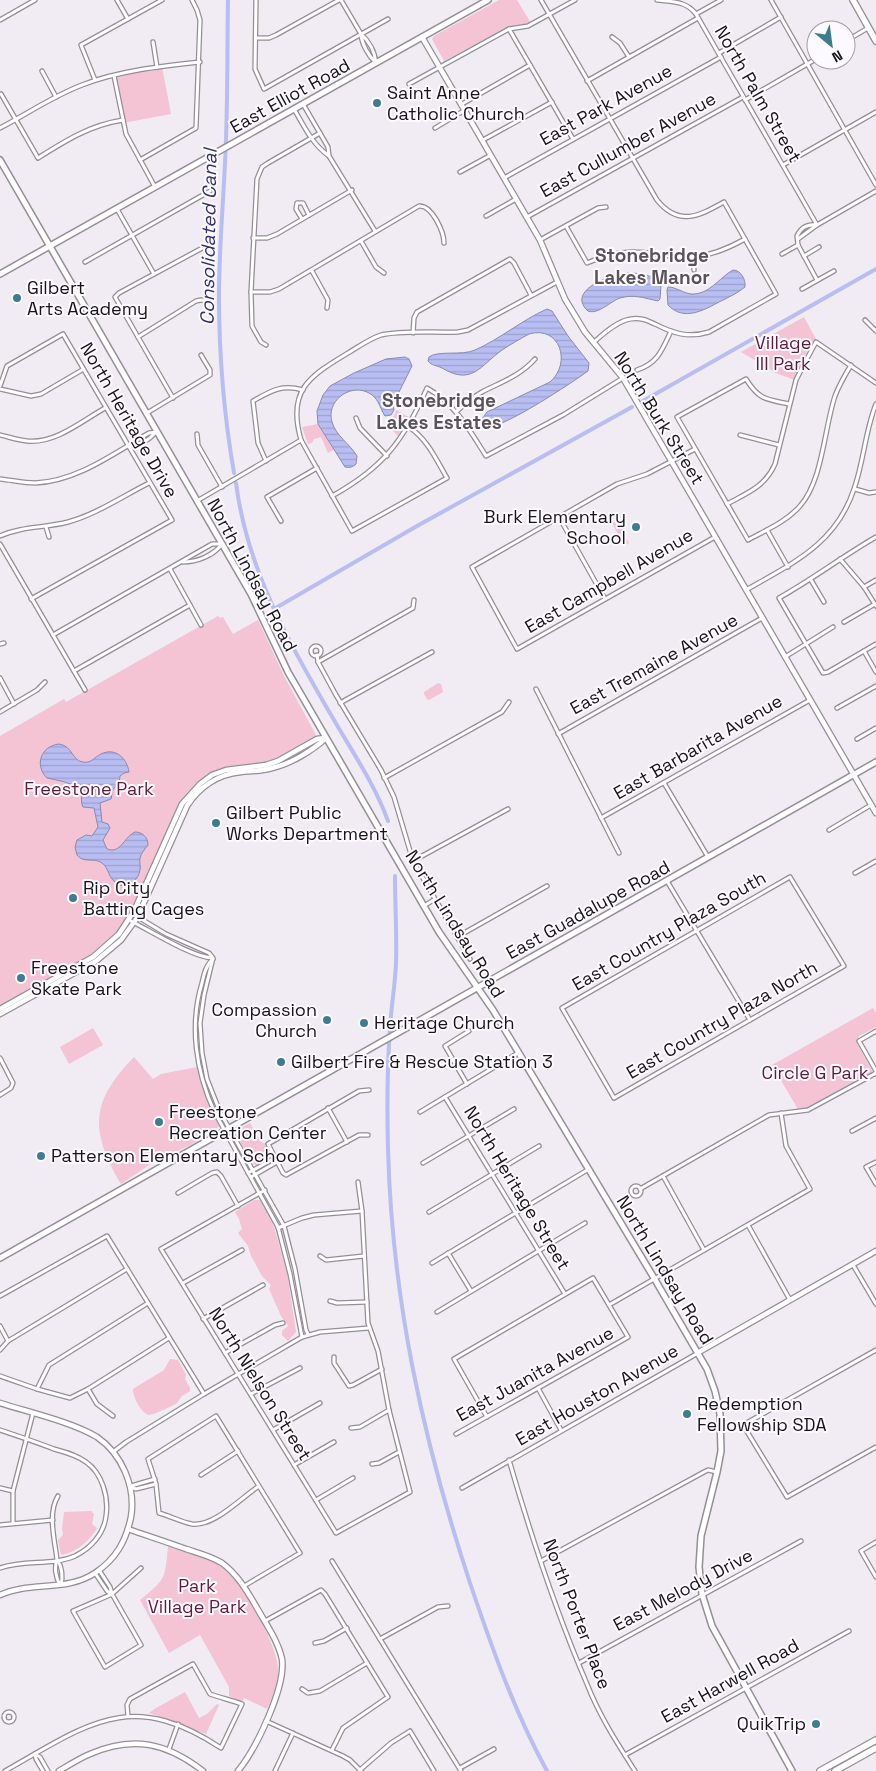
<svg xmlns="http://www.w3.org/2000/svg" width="876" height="1771" viewBox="0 0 876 1771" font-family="'Space Grotesk',sans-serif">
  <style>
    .park { fill: #f4c3d4 }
    .water { fill: url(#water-rules); stroke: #888bb0 }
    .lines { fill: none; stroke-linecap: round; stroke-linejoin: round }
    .canal { stroke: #b8bdf2; stroke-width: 4 }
    .minor-casing { stroke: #948f96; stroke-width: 5.5 }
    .tertiary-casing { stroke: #948f96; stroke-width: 7 }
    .secondary-casing { stroke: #948f96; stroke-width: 8 }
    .primary-casing { stroke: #948f96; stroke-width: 8 }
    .minor { stroke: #fff; stroke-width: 3 }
    .tertiary { stroke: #fff; stroke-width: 4.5 }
    .secondary { stroke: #fff; stroke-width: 5 }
    .primary { stroke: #fff; stroke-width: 5.5 }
    .poi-dot { fill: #3e7c92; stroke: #fdfaff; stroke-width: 2 }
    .labels { text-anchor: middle; stroke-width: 4; stroke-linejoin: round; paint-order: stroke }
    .poi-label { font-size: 18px; fill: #171517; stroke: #fdfaff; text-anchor: start }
    .street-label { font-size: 18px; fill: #171517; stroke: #fdfaff }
    .park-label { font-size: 18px; fill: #601b3a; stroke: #fdfaff }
    .water-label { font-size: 19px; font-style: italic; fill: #333270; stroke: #fdfaff }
    .neighbourhood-label { font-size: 19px; font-weight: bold; fill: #59545b; stroke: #fdfaff }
  </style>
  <defs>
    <pattern id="water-rules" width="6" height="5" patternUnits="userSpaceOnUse" patternTransform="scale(1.25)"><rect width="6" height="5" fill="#b8bdf2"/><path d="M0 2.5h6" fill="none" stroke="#9da2cf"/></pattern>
  </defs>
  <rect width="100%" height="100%" fill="#f1ebf3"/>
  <g class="park">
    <path d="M499,0H517L531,23L525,26L506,28L444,61L432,39L434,36Z"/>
    <path d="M162,67L171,114L123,123L114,76Z"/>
    <path d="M804,317L816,339L810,344L795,380L778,374L741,352Z"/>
    <path d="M396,410L409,417L398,436L391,429L388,418H392L395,414Z"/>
    <path d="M318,424L334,450L328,453L321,437L314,439L312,443L308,444L302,427Z"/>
    <path d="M619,519L625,530L622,531L629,543L624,546L612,523Z"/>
    <path d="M218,616L220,618L223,617L233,634L258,620L284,676L316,735L315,737C302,745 289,755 275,760C263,765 250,764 237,765C212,768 192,785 179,806L134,907L117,934L90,955L0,1007V736L64,699L66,702Z"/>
    <path d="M438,683L441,684L443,692L429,700L427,699L424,694V692Z"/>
    <path d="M873,1008L876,1013V1027L859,1036L857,1043L872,1071L871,1074L806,1109L799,1111L772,1065Z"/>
    <path d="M93,1028L103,1045L69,1064L60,1047Z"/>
    <path d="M134,1057L153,1079L161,1074L197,1067L203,1089L219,1126C208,1139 170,1154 154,1162C142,1169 132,1177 121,1184C90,1131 90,1102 134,1057Z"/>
    <path d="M250,1123L261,1142L266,1144L270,1156L269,1159L257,1166L252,1163L236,1134L237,1130Z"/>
    <path d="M254,1200H260L272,1220L287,1272L296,1332L288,1341L282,1335V1331L288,1326L281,1316L269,1289L271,1285L262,1276L251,1256L248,1246L238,1233L242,1229L239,1219L235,1212Z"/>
    <path d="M170,1359L178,1360L186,1375L185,1379L190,1388V1391L182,1396L176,1404L154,1414L148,1415C140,1411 133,1397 133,1389L164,1370Z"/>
    <path d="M91,1511L94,1514L92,1524L97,1528C90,1541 75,1553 61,1555L58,1540L63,1535L62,1529L64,1512Z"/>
    <path d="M168,1546C186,1552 207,1556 222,1567C228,1571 234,1577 238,1583C251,1599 278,1649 278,1669C279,1683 273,1696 267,1709L244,1698L242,1702L229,1696V1687L200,1635L169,1653L140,1600C166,1579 165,1579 168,1546Z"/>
    <path d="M185,1692L199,1718L207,1714L217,1704L219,1705L206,1734L149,1713L156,1708Z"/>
  </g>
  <g class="water">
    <path d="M733,270C741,270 746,280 745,287C738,293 729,297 721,301C704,310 684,322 668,305L667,290L668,287C676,287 683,293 691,294C709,295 719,278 733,270Z"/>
    <path d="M624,273C637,273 652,273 661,285L660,299L658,301C644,298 634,294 620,298C611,301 598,315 588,311C585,309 583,305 582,302C579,286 612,275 624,273Z"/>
    <path d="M547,309L552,311L568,336L589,363L588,371C573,382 501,430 486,427L482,424V419L487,412L550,382C572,363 560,325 529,334C520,339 511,344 502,350C480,366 472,386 442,368C436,365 432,366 428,361L429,357C438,350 462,356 475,350C500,339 522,320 547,309Z"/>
    <path d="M405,357L409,359L412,366L393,404L394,410L391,415L385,416C379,407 379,397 367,392C348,384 326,402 332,422C336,436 350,444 357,456L356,464C353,467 350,468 345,467L318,424L317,411L323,395L330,386L354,373L386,359Z"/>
    <path d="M59,744C73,746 72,761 83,762C90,764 95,757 101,754C115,747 127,758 129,772L124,773L120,776L119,784L113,789L111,799L100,803L102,822L108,824L110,828L103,840L107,849C121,854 123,838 135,832C142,832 148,837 148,845C145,849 141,853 140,858C139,862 141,866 140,870C138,882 125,891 115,882C108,877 109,868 102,863C94,857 84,864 77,855L75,847L77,840L86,835L92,836L98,827L94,808L83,807C80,801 83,797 80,791C76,783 56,780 47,778C34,765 41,746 59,744Z"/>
  </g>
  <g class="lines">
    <g class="canal">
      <path d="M228,0C227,54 228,109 225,163C223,207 219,251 219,296C219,355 224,415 234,473"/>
      <path d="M643,401L876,269"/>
      <path d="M236,483C247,570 291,647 334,720C353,753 375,785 388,821"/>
      <path d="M274,609L417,526L632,407"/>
      <path d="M395,876C395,906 397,935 396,964C395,986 391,1007 390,1029C387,1069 387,1109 388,1149C392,1300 423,1440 470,1583C492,1648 514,1711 547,1771"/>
    </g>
    <g class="minor-casing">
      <g id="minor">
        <path d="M117,0L128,19"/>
        <path d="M256,0L255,69L264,89L388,19"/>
        <path d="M341,0L361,34C369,41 375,52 376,63"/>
        <path d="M541,0L657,200C679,227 699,216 724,202L776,294L709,332C696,336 684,336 671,331C655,326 644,314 626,320C614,324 603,334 594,342"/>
        <path d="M657,0C673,2 686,1 696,14L817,225L876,191"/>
        <path d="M771,0L876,185"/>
        <path d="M696,14L721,0"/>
        <path d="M0,20L35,0"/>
        <path d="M509,29L573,139"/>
        <path d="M361,35C362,44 368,55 375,62"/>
        <path d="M612,37L620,43L629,57"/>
        <path d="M256,38H269L276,35L339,0"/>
        <path d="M846,41L868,28"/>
        <path d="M153,42L157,67"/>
        <path d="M719,53L781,17"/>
        <path d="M42,71L56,97"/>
        <path d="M114,76L126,134L155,187"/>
        <path d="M95,80L81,45L162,0"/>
        <path d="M587,81L698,18"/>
        <path d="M409,84L509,29L528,26L575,0"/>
        <path d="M1,94L38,158C65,141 90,125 123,120"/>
        <path d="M745,100L816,59"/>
        <path d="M462,104L530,65"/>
        <path d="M294,109C304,126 312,144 329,156L328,147L303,104"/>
        <path d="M0,128C27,114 53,96 82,85C117,71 162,66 200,62"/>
        <path d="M435,128L465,110"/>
        <path d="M483,140L552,102"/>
        <path d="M329,156L375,231"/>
        <path d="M140,160L196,128L200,20L197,10L192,0"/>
        <path d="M783,165L876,112"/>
        <path d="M460,172L491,155"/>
        <path d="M504,178L721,57"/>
        <path d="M117,209L154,274"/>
        <path d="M486,216L516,199"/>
        <path d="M527,217L743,97"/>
        <path d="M302,219L296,209L297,203H303L309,215"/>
        <path d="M566,226L587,263C603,256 618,251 636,252C655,252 675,259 694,257C713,255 729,248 745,239"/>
        <path d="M253,238H267L277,234L352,190"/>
        <path d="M798,239L817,225C808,224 801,227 797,236L798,245L817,280"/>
        <path d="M540,240L598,208L606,207"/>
        <path d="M361,241L376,267L384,273"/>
        <path d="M782,254L798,245"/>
        <path d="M804,256L819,247"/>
        <path d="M693,257L694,270"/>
        <path d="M85,262L210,191"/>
        <path d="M312,271L328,300L327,308"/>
        <path d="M802,289L834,271"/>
        <path d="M251,292H270L279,289L419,206C432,205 444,232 444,243"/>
        <path d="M865,320L876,331"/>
        <path d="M413,333L414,318L417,312L510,259L514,263L531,295"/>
        <path d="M138,337L196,301L201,300L207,301"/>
        <path d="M266,345L261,342L252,326L251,292L257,179L262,167L268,163L320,133"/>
        <path d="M637,370C658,363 662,350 671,331"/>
        <path d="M0,386L7,366L63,334L172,520L31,599"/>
        <path d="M0,389L31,396L41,394L82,370"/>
        <path d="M173,398L115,297L119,293L206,246"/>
        <path d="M789,404C766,399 759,400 746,379L677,417L748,540C766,530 786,522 800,506C823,480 824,429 835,396C839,385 845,375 851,365"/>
        <path d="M457,411C465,404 473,397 482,392C501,382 520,376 535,359"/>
        <path d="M147,413L210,375V370L201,355"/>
        <path d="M356,418L360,428L387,456"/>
        <path d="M409,427C428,440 436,459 447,478L352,531L301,440C287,391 308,377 348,353C358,347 369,339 381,335C404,330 434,333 458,332L468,330L557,282"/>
        <path d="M197,434L198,445L222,487"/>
        <path d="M0,435C9,437 18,440 27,441C55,444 82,421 105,408"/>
        <path d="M740,435L779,445"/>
        <path d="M128,446C139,447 149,440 156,432"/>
        <path d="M695,449L647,474L617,484L472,567L517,649L715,537"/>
        <path d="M266,461L258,443L253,401C271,391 281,384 303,390"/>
        <path d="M0,479C11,480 24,483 35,483C77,481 113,454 149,433L156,432"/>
        <path d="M855,489L869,493L876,492"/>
        <path d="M332,496C383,468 404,440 427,388C455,404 469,429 486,456L563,415L623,378"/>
        <path d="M197,501L301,440"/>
        <path d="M727,504C747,493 765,487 775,464L796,380L803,366L816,342L876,383"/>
        <path d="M559,517L605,599"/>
        <path d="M281,521L267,497L317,468"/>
        <path d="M46,527L49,537"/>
        <path d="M767,530L788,567"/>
        <path d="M0,536C22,526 45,528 68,522C97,514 123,496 149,483"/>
        <path d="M876,537C843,556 813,579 779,598L823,673L828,672L876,644"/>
        <path d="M0,544L85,690"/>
        <path d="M840,559L864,587L876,606"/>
        <path d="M183,562C197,562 213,556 222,544"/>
        <path d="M170,569L201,625"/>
        <path d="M811,580L824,602"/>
        <path d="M864,587L876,580"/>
        <path d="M746,590C793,563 836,544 854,489C864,461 865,431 876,404"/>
        <path d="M844,622L875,604"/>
        <path d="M53,635L212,544H222"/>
        <path d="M0,644L4,643"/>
        <circle cx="316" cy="651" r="5"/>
        <path d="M864,651L876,672"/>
        <path d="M317,655L318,662L336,695L381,770L394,797L413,861L470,959"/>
        <path d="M785,657L833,627"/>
        <path d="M318,662L413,608L414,600"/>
        <path d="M74,671L190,605"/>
        <path d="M0,678L14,704"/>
        <path d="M536,689L619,853"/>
        <path d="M340,703L432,652"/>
        <path d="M837,708L876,686"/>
        <path d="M0,712L37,690L45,682"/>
        <path d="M558,734L762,618"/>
        <path d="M857,739L876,728"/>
        <path d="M384,778L502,712L509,702"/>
        <path d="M664,783L708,857"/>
        <path d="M601,818L810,700"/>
        <path d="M829,830L871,805"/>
        <path d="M413,861L508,809"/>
        <path d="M855,873L876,861"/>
        <path d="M790,877L844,966L614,1098L562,1008Z"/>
        <path d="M667,881L750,1020"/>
        <path d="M424,906L435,899"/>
        <path d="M133,914L166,934L209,953L213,958L204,995L200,1023L202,1053L207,1079L220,1112L284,1226L295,1269L306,1330L308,1334"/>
        <path d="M129,920C151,931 190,956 212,958"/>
        <path d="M457,937L547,886"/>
        <path d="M213,959C206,965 204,974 202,983C189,1026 196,1071 214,1111L278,1227L290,1274L302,1337"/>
        <path d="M876,1031L859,1041L876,1071"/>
        <path d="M0,1058L13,1083L11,1088L0,1095"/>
        <path d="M467,1084L445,1046L469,1031"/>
        <path d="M445,1097L565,1294"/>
        <path d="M328,1108L347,1142"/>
        <path d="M420,1112L518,1053"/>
        <path d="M852,1131L876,1118"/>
        <path d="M368,1135H359L286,1175L283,1173L268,1144L359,1091L369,1090"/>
        <path d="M876,1162L866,1167L876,1184"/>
        <path d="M423,1163L514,1109"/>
        <path d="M248,1173L275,1158"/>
        <path d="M663,1176L704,1250"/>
        <path d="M251,1177L277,1162"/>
        <circle cx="636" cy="1191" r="5"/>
        <path d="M640,1189L769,1115L808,1110L876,1073"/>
        <path d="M265,1190L161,1249L336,1533L410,1492L389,1410L378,1351L368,1323L362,1211L358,1182"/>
        <path d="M178,1193L212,1173L217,1172L221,1176L238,1206"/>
        <path d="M429,1212L539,1146"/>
        <path d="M748,1225L790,1300"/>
        <path d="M278,1228L302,1218L314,1215L362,1211"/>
        <path d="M448,1253L471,1291"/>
        <path d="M320,1256L326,1260L364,1256"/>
        <path d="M432,1263L589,1169"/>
        <path d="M853,1265L876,1304"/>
        <path d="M183,1283L242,1250"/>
        <path d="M0,1296L107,1236L204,1394"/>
        <path d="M330,1301L337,1303L367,1302"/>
        <path d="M609,1305L810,1189L786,1146L781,1113"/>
        <path d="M437,1312L585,1223"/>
        <path d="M203,1319L263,1285"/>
        <path d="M0,1326L8,1341"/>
        <path d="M0,1350L8,1341L127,1269"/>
        <path d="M876,1350L743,1425L787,1497L876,1447"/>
        <path d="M225,1353L275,1325L283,1323"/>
        <path d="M334,1357V1363L349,1386L353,1385L382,1369"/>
        <path d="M0,1376L37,1389L70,1398L88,1389L169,1338"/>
        <path d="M538,1388L561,1430"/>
        <path d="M37,1389L49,1365L148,1303"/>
        <path d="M88,1389L97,1404L113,1416"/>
        <path d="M251,1394L300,1368"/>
        <path d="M351,1428L360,1427L389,1410"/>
        <path d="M0,1430C18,1436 36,1442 54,1449C65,1452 77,1455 86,1462C102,1473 109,1497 106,1516C104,1534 91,1548 75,1556C52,1566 24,1559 0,1568"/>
        <path d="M273,1430L320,1403"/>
        <path d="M456,1434C513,1402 571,1370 628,1337L593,1278L454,1359L487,1417"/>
        <path d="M113,1452L126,1442L204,1394L302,1337L320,1332L369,1328"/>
        <path d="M509,1460C531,1536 556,1612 587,1684C599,1715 617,1743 635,1771"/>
        <path d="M372,1464L379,1463L399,1452"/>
        <path d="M294,1465L334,1442"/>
        <path d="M201,1475L238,1451"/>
        <path d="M131,1486L155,1479"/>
        <path d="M130,1487L136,1489L156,1484"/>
        <path d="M0,1488L13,1491"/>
        <path d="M462,1488L698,1353"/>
        <path d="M58,1496C47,1514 55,1540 57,1560C54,1568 56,1578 60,1585"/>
        <path d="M316,1500L353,1478"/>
        <path d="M13,1523V1491L33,1413"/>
        <path d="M0,1525L53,1520"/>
        <path d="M876,1542L861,1551L876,1577"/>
        <path d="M58,1561C62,1567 63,1577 61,1585"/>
        <path d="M332,1561L461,1771"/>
        <path d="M541,1561L704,1472L708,1470L717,1472"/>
        <path d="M99,1570L110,1587L112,1594L141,1645L105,1667L73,1611L112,1594L141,1568"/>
        <path d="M95,1573L107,1591L111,1594"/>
        <path d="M244,1586L300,1553L216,1416L148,1459L156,1484L159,1513C170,1516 181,1522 192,1524C214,1527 242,1497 259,1486"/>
        <path d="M265,1621L321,1590L325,1594L388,1697L343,1728L332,1750"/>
        <path d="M380,1639L438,1607L448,1606"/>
        <path d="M315,1643L324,1641L347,1628"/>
        <path d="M579,1663L801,1541"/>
        <path d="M302,1689L308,1693L320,1691L367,1663"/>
        <circle cx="9" cy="1717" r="5"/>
        <path d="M266,1721L343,1756L350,1760L361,1771"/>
        <path d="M169,1749L178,1724"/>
        <path d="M35,1754L40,1757L48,1771"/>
        <path d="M35,1754L36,1759L43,1771"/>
        <path d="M625,1755L849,1631"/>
        <path d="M460,1768L494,1749"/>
        <path d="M360,1770L391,1743L410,1731L434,1771"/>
        <path d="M5,1771C88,1724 130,1688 221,1748L242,1704C231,1700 221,1698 210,1694L193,1664L130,1699L127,1705L128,1716"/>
        <path d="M275,1771L293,1733"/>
      </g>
    </g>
    <g class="tertiary-casing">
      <g id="tertiary">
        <path d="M422,37L540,240L565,299L585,332L623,378L876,813"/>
        <path d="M0,1009L93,957L119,934L134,911L182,804L200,784L212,775L226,770L266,765L278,761L317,739L325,738"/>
        <path d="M0,1014L96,961L121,940L137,918L187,806C199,787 218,774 241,772C251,771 261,771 272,768C290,764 312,751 326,738"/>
        <path d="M699,1352L876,1251"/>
        <path d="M0,1403C28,1412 72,1422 97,1437C122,1454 136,1487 131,1517C126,1541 116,1559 95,1573C67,1592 30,1581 0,1595"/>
        <path d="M128,1529C148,1536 167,1542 186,1549C198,1553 211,1556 222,1563C238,1575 247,1591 257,1608C266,1624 278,1641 282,1659C286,1687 256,1749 238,1771"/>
        <path d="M59,1771C69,1765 80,1758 90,1754C133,1735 167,1743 203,1771"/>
      </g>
    </g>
    <g class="secondary-casing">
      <g id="secondary">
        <path d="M0,160L251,594L288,672L439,932L493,1010L654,1278L707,1369L715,1391L720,1414L721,1451L717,1472L701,1536L699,1567L702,1594L712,1626L792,1771"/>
        <path d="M0,274L488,0"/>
        <path d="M0,1258L876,762"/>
      </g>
    </g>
    <g class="primary-casing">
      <g id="primary">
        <path d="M853,0L876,41"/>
        <path d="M820,1771L876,1740"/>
        <path d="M835,1771L876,1748"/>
      </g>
    </g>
    <use href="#minor" class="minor"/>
    <use href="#tertiary" class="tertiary"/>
    <use href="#secondary" class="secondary"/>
    <use href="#primary" class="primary"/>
  </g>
  <g class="poi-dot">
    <circle cx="377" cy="103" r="5"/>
    <circle cx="17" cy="298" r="5"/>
    <circle cx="636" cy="527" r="5"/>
    <circle cx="216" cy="823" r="5"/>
    <circle cx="73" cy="898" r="5"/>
    <circle cx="21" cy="978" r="5"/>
    <circle cx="327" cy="1020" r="5"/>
    <circle cx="364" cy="1023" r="5"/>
    <circle cx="281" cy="1062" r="5"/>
    <circle cx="159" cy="1122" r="5"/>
    <circle cx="41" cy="1156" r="5"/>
    <circle cx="687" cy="1414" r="5"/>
    <circle cx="816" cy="1724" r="5"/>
  </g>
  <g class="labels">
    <g class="poi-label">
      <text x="387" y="99">Saint Anne<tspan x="387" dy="21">Catholic Church</tspan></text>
      <text x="27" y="294">Gilbert<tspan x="27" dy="21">Arts Academy</tspan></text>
      <text x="626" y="523" text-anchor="end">Burk Elementary<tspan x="626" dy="21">School</tspan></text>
      <text x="226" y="819">Gilbert Public<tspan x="226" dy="21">Works Department</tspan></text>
      <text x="83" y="894">Rip City<tspan x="83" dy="21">Batting Cages</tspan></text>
      <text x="31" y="974">Freestone<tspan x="31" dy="21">Skate Park</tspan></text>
      <text x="317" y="1016" text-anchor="end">Compassion<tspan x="317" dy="21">Church</tspan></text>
      <text x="374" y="1029">Heritage Church</text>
      <text x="291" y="1068">Gilbert Fire &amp; Rescue Station 3</text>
      <text x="169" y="1118">Freestone<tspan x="169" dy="21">Recreation Center</tspan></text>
      <text x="51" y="1162">Patterson Elementary School</text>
      <text x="697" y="1410">Redemption<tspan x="697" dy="21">Fellowship SDA</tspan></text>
      <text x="806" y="1730" text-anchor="end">QuikTrip</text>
    </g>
    <g class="street-label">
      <text transform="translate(758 94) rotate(60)" y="6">North Palm Street</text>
      <text transform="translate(290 96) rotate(-29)" y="6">East Elliot Road</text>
      <text transform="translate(606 105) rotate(-29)" y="6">East Park Avenue</text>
      <text transform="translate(628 145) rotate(-29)" y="6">East Cullumber Avenue</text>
      <text transform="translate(659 418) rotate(58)" y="6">North Burk Street</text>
      <text transform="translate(129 420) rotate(60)" y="6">North Heritage Drive</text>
      <text transform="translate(252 575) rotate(62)" y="6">North Lindsay Road</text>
      <text transform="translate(609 581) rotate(-30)" y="6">East Campbell Avenue</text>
      <text transform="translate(654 664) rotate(-29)" y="6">East Tremaine Avenue</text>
      <text transform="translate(698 747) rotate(-30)" y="6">East Barbarita Avenue</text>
      <text transform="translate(588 910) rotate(-29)" y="6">East Guadalupe Road</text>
      <text transform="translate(455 924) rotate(58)" y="6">North Lindsay Road</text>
      <text transform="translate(669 931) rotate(-30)" y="6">East Country Plaza South</text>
      <text transform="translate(722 1020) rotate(-30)" y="6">East Country Plaza North</text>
      <text transform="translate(517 1188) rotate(59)" y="6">North Heritage Street</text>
      <text transform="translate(665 1270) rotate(59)" y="6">North Lindsay Road</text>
      <text transform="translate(535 1374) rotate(-29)" y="6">East Juanita Avenue</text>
      <text transform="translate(260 1384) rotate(58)" y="6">North Nielson Street</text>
      <text transform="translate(597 1395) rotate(-30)" y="6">East Houston Avenue</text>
      <text transform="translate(683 1590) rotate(-28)" y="6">East Melody Drive</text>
      <text transform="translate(577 1614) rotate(69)" y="6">North Porter Place</text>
      <text transform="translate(730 1681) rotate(-29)" y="6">East Harwell Road</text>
    </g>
    <g class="park-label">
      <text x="783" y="349">Village<tspan x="783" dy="21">III Park</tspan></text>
      <text x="89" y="795">Freestone Park</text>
      <text x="815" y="1079">Circle G Park</text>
      <text x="197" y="1592">Park<tspan x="197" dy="21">Village Park</tspan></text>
    </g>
    <g class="water-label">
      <text transform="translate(208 237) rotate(-89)" y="7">Consolidated Canal</text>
    </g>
    <g class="neighbourhood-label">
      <text x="652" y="262">Stonebridge<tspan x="652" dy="22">Lakes Manor</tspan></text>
      <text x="439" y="407">Stonebridge<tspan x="439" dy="22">Lakes Estates</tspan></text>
    </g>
  </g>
  <g transform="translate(831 45) rotate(151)"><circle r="24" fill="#fdfaff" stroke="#a19ea2"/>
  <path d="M0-4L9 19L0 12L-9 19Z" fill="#3e7c92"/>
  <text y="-8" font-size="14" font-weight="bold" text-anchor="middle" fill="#171517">N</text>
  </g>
</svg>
